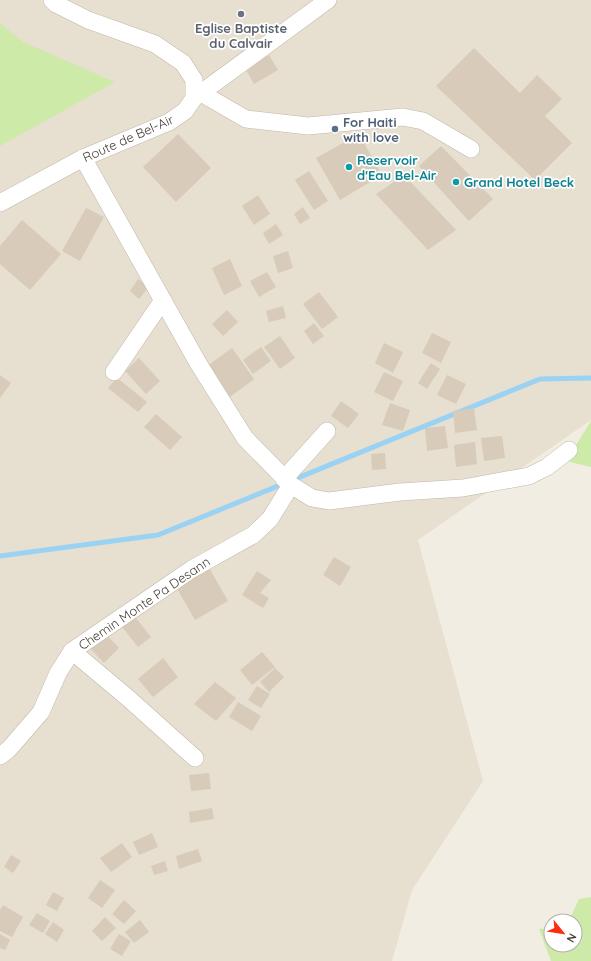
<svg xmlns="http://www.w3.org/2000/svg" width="591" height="961" viewBox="0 0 591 961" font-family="Quicksand,sans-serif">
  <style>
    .residential { fill: #e7dfd0 }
    .green { fill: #ceeaa8 }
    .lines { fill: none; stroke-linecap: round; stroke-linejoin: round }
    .stream { stroke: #9ad2f4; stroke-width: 5 }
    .building { fill: #d8cbba }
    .minor-casing { stroke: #c1b8a8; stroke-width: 18 }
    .minor { stroke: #fff; stroke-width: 17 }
    .worship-dot { fill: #6b7280; stroke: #fff; stroke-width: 1.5 }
    .service-dot { fill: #5c6f8a; stroke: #fff; stroke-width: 1.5 }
    .culture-dot { fill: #0f9aa8; stroke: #fff; stroke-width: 1.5 }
    .labels { text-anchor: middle; stroke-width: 3.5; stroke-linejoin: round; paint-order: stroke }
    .worship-label { font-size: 13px; font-weight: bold; fill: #5b616d; stroke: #fff }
    .service-label { font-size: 13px; font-weight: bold; fill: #4e5e75; stroke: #fff; text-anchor: start }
    .street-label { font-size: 13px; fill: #443d33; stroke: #fff }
    .culture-label { font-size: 13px; font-weight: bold; fill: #0d838f; stroke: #fff; text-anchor: start }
  </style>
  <rect width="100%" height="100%" fill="#f2ede2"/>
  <path class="residential" d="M0,0H591V420L418,540L483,781L412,890L392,961H0Z"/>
  <g class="green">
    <path d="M0,23L23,42L115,82L0,146Z"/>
    <path d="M591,421V467L566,461Z"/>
    <path d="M591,897V961H551L539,929L551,928V945H575V921H569L579,899Z"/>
  </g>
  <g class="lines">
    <path class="stream" d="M0,556L158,535L540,379L591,378"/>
  </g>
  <g class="building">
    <path d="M474,48L520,93L537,75L562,99L545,116L572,143L535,180L436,86Z"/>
    <path d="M269,55L278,70L254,84L246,70Z"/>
    <path d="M178,134L211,168L176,202L143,167Z"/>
    <path d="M359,134L382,175L340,200L316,158Z"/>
    <path d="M441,146L493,199L469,221L419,166Z"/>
    <path d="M309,171L328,201L314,210L295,180Z"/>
    <path d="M404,175L456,230L428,250L376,194Z"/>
    <path d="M258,195L270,214L254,225L242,206Z"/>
    <path d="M303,207L310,218L300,224L294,214Z"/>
    <path d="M86,208L104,217L80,261L62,251Z"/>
    <path d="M22,220L61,254L30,290L0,264V246Z"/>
    <path d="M276,224L283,235L269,244L263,233Z"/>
    <path d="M288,251L293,268L278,273L273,256Z"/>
    <path d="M230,259L242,286L224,295L212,268Z"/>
    <path d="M267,272L276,287L259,297L250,281Z"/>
    <path d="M138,279L149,287L139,299L130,291Z"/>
    <path d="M319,292L338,317L322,329L303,304Z"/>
    <path d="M283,306L286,318L269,322L266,311Z"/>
    <path d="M227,310L238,322L223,336L212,324Z"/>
    <path d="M314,323L324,336L313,344L304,331Z"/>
    <path d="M432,333L451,342L441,363L422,353Z"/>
    <path d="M280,336L295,358L280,369L264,347Z"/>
    <path d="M384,343L403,352L393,373L375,363Z"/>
    <path d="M261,347L271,361L253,374L243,360Z"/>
    <path d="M232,348L254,379L230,397L207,366Z"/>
    <path d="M139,358L160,381L146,394L125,371Z"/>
    <path d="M431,363L440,369L427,389L418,383Z"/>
    <path d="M384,372L403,381L393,401L374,392Z"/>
    <path d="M0,375L11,383L0,398Z"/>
    <path d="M447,375L466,384L456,404L437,395Z"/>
    <path d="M117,378L147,402L138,412L108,388Z"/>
    <path d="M341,401L359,414L348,428L331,416Z"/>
    <path d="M390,403L410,410L403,431L382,425Z"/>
    <path d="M474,408L477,430L455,433L453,411Z"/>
    <path d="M156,414L182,437L170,450L144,427Z"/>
    <path d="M445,426L448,448L427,451L425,428Z"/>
    <path d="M502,436L505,458L484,461L481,438Z"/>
    <path d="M475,442L477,464L456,467L454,445Z"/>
    <path d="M385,453L386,469L372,470L371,454Z"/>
    <path d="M334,557L351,567L340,586L323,575Z"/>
    <path d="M208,566L228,601L195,620L175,585Z"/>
    <path d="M257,571L271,580L260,593L269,598L263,608L242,595Z"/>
    <path d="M132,613L151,637L138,647L119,623Z"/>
    <path d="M104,632L119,648L104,663L89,647Z"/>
    <path d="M262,652L275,667L252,685L240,670Z"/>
    <path d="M163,658L178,677L153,697L138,679Z"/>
    <path d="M275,668L284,677L269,692L260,682Z"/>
    <path d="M215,682L236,698L216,721L194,704Z"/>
    <path d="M257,686L270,694L261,708L248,700Z"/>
    <path d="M238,702L261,716L252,731L229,717Z"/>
    <path d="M209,773L211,789L191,791L189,775Z"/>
    <path d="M212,808L214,819L190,823L189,812Z"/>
    <path d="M152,833L158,847L139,855L133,842Z"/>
    <path d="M122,843L132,857L111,872L100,858Z"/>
    <path d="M198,849L202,861L179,869L176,856Z"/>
    <path d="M11,855L21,861L13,873L4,867Z"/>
    <path d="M165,861L168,871L154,875L151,866Z"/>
    <path d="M100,880L115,890L102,908L88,898Z"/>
    <path d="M53,892L64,898L57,911L46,905Z"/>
    <path d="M124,900L136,911L124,924L112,914Z"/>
    <path d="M3,905L23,917L12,937L0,931V910Z"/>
    <path d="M37,913L50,921L43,933L29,925Z"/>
    <path d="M105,917L116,928L102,941L92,931Z"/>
    <path d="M140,920L149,932L134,943L125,932Z"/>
    <path d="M53,922L64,930L57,942L45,934Z"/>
    <path d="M0,934L10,940L5,950L0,948Z"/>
    <path d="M119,934L131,941L122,956L110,949Z"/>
  </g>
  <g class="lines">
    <g class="minor-casing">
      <g id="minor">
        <path d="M201,93L246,119L308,126L403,117L423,121L471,149"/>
        <path d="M194,98L328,0"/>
        <path d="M83,158L198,363L245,438L291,485L312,498L329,501L400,492L463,488L529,476L547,467L569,450"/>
        <path d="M0,203L83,158L169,122L185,111L194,98V80L183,63L155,44L88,20L56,4L52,0"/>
        <path d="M114,372L163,300"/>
        <path d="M284,479L327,431"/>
        <path d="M72,651L128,698L195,758"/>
        <path d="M0,756L9,749L41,712L58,673L72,651L192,569L253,535L270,519L291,485"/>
      </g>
    </g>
    <use href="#minor" class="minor"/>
  </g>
  <circle class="worship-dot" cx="241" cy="14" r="4"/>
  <circle class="service-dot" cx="335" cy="129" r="4"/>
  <g class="culture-dot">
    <circle cx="349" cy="167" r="4"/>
    <circle cx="456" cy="182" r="4"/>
  </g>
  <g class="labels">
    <g class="worship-label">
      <text x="241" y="33">Eglise Baptiste<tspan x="241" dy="15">du Calvair</tspan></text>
    </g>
    <g class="service-label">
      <text x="343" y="127">For Haiti<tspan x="343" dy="15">with love</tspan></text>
    </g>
    <g class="street-label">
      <text transform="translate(128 138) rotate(-24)" y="5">Route de Bel-Air</text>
      <text transform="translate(144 603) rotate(-34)" y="5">Chemin Monte Pa Desann</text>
    </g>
    <g class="culture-label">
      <text x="357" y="165">Reservoir<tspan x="357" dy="15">d'Eau Bel-Air</tspan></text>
      <text x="464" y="187">Grand Hotel Beck</text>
    </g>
  </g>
  <g transform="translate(563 933) rotate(120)"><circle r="19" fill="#ffffff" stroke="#b4b1ad"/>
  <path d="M0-3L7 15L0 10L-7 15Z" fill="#ff2b0d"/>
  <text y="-6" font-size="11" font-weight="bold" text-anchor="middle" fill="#443d33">N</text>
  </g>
</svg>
